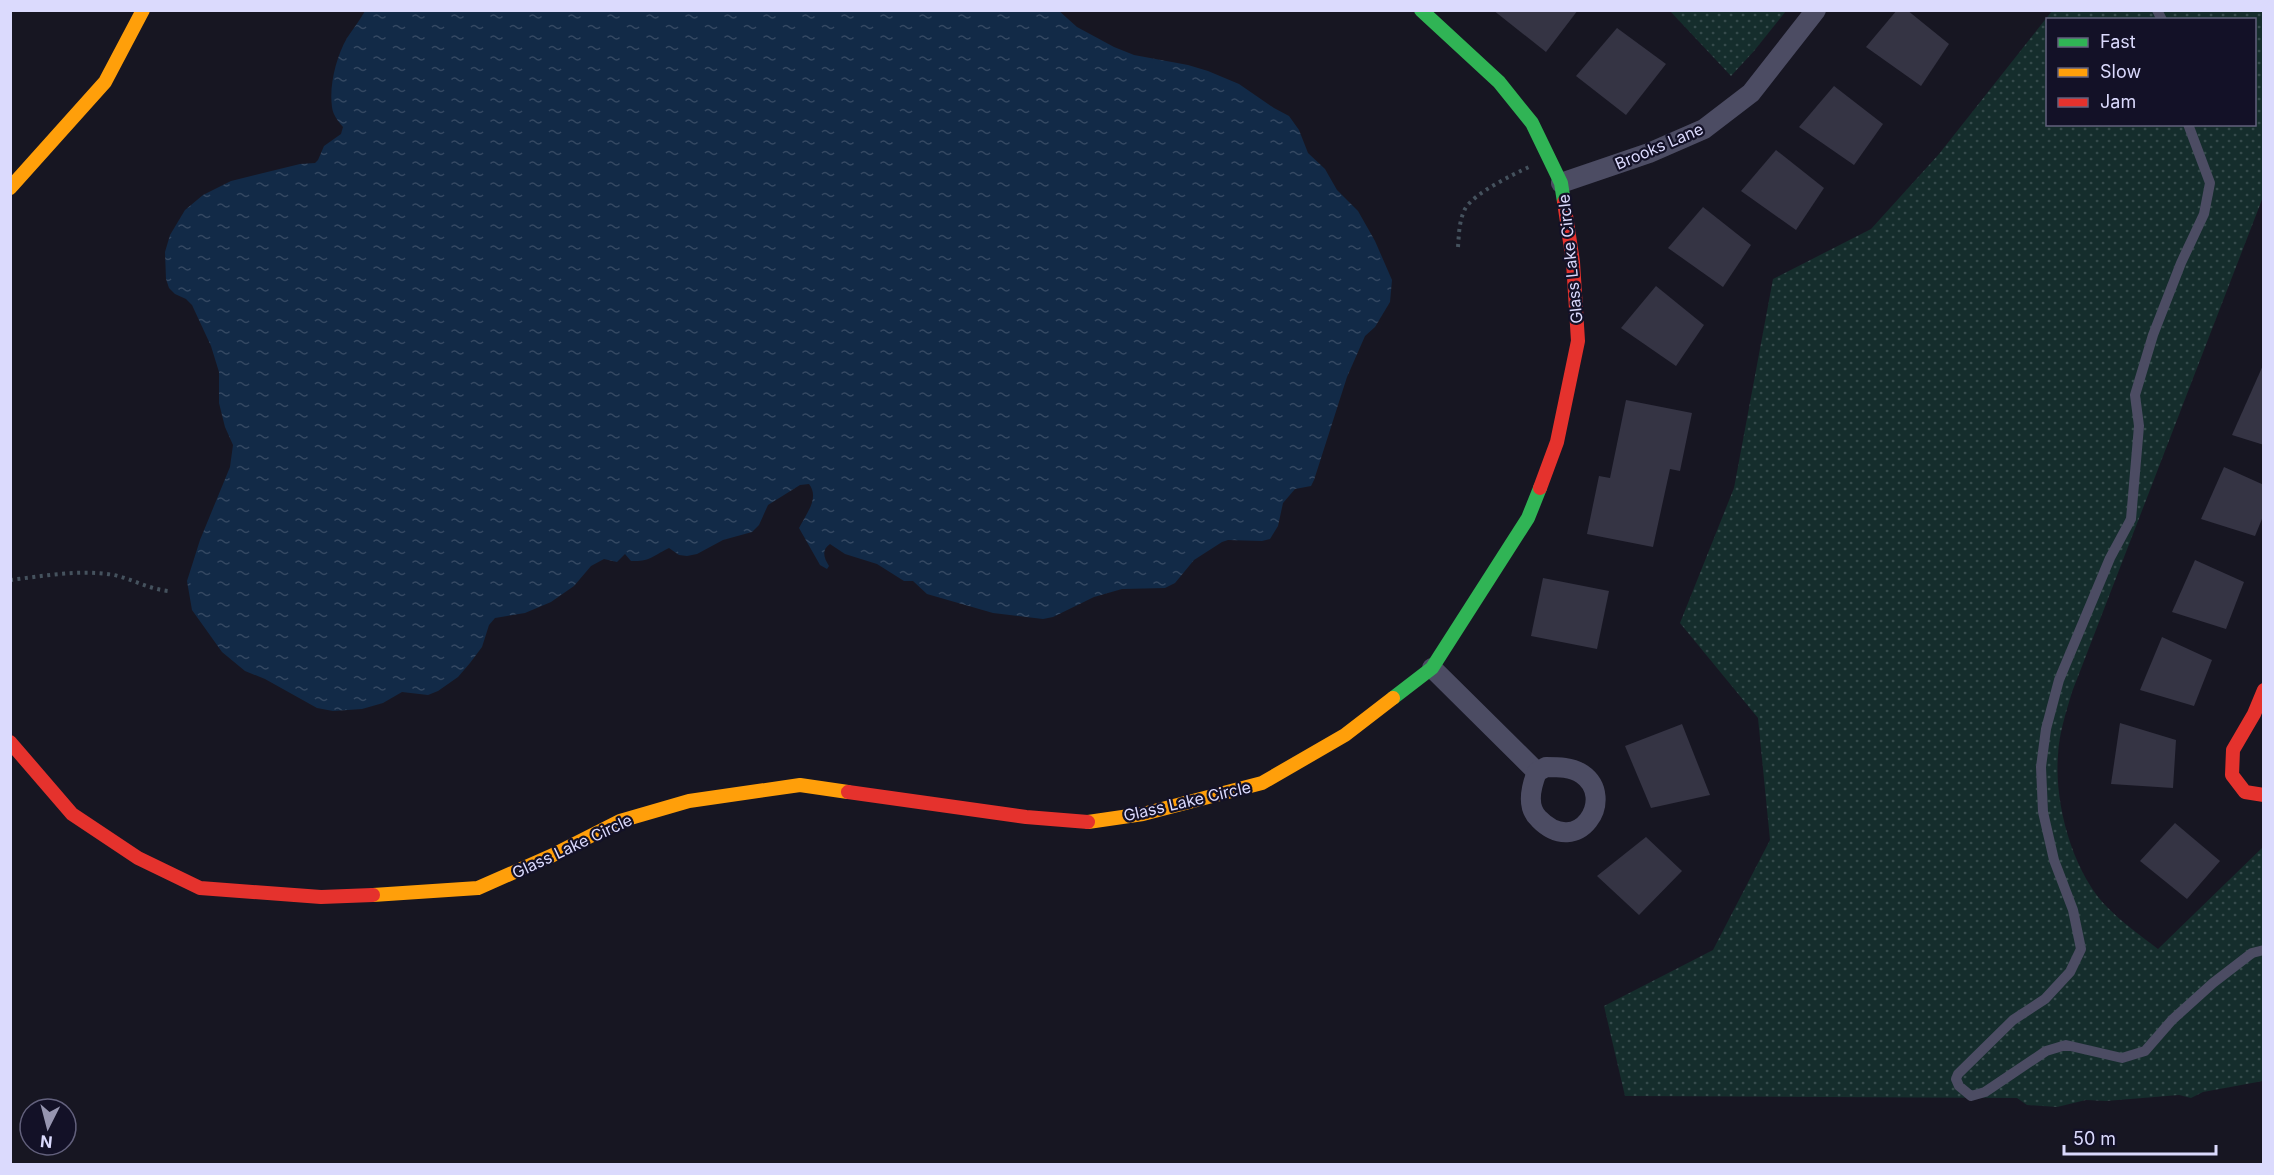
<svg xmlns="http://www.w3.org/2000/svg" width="2274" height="1175" viewBox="0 0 2274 1175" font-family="Inter,sans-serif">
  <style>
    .grass { fill: url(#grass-dots); fill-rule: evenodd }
    .water { fill: url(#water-ripples) }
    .building { fill: #353444 }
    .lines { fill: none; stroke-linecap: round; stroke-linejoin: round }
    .path { stroke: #45525e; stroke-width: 4; stroke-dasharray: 3 4.5; stroke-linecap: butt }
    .lane { stroke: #4c4c63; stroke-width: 10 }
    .street { stroke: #4c4c63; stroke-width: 20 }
    .fast { stroke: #30b455; stroke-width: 14 }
    .slow { stroke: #ff9f0a; stroke-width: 14 }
    .jam { stroke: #e5322d; stroke-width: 14 }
    .labels { text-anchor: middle; stroke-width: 4.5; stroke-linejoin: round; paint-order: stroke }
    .street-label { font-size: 16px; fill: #dbdafd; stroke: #131127 }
  </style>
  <defs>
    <pattern id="grass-dots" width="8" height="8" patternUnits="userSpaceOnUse" patternTransform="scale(1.5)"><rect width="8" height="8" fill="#152d2c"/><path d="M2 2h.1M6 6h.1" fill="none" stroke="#364b4c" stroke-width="1.8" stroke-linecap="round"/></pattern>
    <pattern id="water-ripples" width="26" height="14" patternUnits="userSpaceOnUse" patternTransform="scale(1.5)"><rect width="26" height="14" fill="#122a47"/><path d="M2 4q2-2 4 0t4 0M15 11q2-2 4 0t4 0" fill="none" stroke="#344862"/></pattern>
  </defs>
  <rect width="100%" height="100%" fill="#171622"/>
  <g class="grass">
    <path d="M1670,11H1786L1754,51L1731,76Z"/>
    <path d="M2052,11H2263V197L2072,692C2066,713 2059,733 2058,755C2054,804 2073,873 2108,908C2123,923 2141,936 2158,949L2263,847V1081L2203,1092L2191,1098L2179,1095L2106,1101L2086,1100L2057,1107L2027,1105L2017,1098L1625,1096L1604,1006L1713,950L1770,840L1758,718L1680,623L1734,488L1773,279L1871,229L1939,154ZM2048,20H2254V124H2048Z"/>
  </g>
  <path class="water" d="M1058,10L1077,27L1114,47L1134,55L1188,65L1208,71L1239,84L1274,108L1289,116L1299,130L1308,153L1325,169L1337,190L1358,211L1375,241L1392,280L1390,302L1375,327L1365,336L1347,377L1314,480L1311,486L1295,489L1283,503L1278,526L1270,539L1262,541L1228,540L1222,542L1194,560L1175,583L1165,588L1122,589L1094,597L1053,617L1043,619L993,613L927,594L913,581H904L877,564L845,554L830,544C821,550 824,558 829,566L827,569L820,565L799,528C806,514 820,498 809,484L800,485L768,505L759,525L752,532L723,540L697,554L687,556L679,555L669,548C654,555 650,562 631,561L625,554L617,562L604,559L591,566L574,586L551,602L525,613L495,618L489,625L482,647L470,663L458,677L438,691L428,695L402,692L383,703L362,709L333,711L317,708L265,679L245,671L222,652L192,610L187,581L200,540L230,467L233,445L225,427L219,403V372L211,346L192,305L186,299L175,294L169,288L166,279L165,252L170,235L185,210L203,195L231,181L300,164L315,163L318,160L324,146L341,134L343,127C338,121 333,115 332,107C329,86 336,57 347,38C353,29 360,20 365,11Z"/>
  <g class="building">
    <path d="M1493,10H1578L1546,52Z"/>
    <path d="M1897,10H1907L1949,44L1921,86L1866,47Z"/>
    <path d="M1617,28L1666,64L1626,115L1576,76Z"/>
    <path d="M1834,86L1883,124L1854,165L1799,127Z"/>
    <path d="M1776,150L1824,188L1796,230L1741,191Z"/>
    <path d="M1703,207L1751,245L1723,287L1668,248Z"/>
    <path d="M1656,286L1704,325L1676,366L1621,328Z"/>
    <path d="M2264,363V445L2232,435Z"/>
    <path d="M1626,400L1692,413L1680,471L1670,469L1653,547L1587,534L1599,476L1610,478Z"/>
    <path d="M2224,467L2264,485V514L2255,536L2201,519Z"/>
    <path d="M2195,560L2244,582L2226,629L2172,612Z"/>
    <path d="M1543,578L1609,591L1597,649L1531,636Z"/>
    <path d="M2162,637L2212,660L2194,706L2140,690Z"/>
    <path d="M2120,723L2176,740L2173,788L2111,784Z"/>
    <path d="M1682,724L1710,795L1651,808L1625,746Z"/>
    <path d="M2175,823L2220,861L2187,899L2140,861Z"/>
    <path d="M1646,837L1682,871L1639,915L1597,876Z"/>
  </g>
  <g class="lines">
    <g class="path">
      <path d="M1458,247C1459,234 1459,221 1465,209C1474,193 1512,175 1529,167"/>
      <path d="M10,580C44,576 80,569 114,575C132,579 149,589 168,591"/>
    </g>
    <g class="lane">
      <path d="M2157,10L2162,20"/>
      <path d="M2188,124L2210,183L2204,214L2181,263L2153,335L2135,395L2139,426L2131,519L2110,558L2059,680L2046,729L2041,767L2043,812L2054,860L2073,910L2081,949L2070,972L2045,999L2013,1020L1958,1074L1956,1079L1959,1086L1971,1096L1985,1092L2046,1051L2066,1045L2122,1058L2145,1051L2172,1020L2213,983L2252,953L2264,950"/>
    </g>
    <g class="street">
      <path d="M1561,183L1649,153L1704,129L1751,93L1816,10"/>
      <path d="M1432,668L1537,772"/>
      <path d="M1546,767C1558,767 1572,767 1582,774C1617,798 1578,859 1539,819C1526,807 1531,787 1537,772Z"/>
    </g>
    <g class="fast">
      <path d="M1421,10L1499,82L1532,123L1561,183L1564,202"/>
      <path d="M1393,698L1432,668L1528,518L1540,488"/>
    </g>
    <g class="slow">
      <path d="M10,188L105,82L143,10"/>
      <path d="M1088,822L1143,814L1262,783L1345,735L1393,698"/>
      <path d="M373,895L478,888L551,856L620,821L689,801L800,785L848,792"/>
    </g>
    <g class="jam">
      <path d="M1540,488L1557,442L1578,341L1573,262L1564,202"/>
      <path d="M2264,690L2254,714L2233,750L2232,775L2245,792L2264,795"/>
      <path d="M10,742L72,814L138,858L200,888L321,897L373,895"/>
      <path d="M848,792L1026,817L1088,822"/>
    </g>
  </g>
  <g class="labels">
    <g class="street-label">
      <text transform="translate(1659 146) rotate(-23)" y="6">Brooks Lane</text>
      <text transform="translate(1570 259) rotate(-96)" y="6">Glass Lake Circle</text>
      <text transform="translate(1187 801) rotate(-13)" y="6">Glass Lake Circle</text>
      <text transform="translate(572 846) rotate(-25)" y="6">Glass Lake Circle</text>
    </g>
  </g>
  <rect width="2274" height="1175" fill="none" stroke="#dbdafd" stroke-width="24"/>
  <rect x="2046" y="18" width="210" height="108" fill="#131127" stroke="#63617d" stroke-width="1.5"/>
  <rect x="2058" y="38" width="30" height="9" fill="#30b455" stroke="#63617d" stroke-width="1.5"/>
  <text x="2100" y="48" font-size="18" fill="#dbdafd">Fast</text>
  <rect x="2058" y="68" width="30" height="9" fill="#ff9f0a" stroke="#63617d" stroke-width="1.5"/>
  <text x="2100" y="78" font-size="18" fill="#dbdafd">Slow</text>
  <rect x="2058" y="98" width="30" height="9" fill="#e5322d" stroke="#63617d" stroke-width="1.5"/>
  <text x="2100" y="108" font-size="18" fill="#dbdafd">Jam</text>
  <g transform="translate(48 1127) rotate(186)"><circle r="28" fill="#131127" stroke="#63617d" stroke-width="1.5"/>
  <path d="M0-4.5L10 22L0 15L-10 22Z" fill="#9695b0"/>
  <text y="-9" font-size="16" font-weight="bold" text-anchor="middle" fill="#dbdafd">N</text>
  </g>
  <path d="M2064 1145v9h152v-9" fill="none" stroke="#dbdafd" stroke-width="3"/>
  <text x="2073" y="1145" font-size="18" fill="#dbdafd" stroke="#131127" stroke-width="4.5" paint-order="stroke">50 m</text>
</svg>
